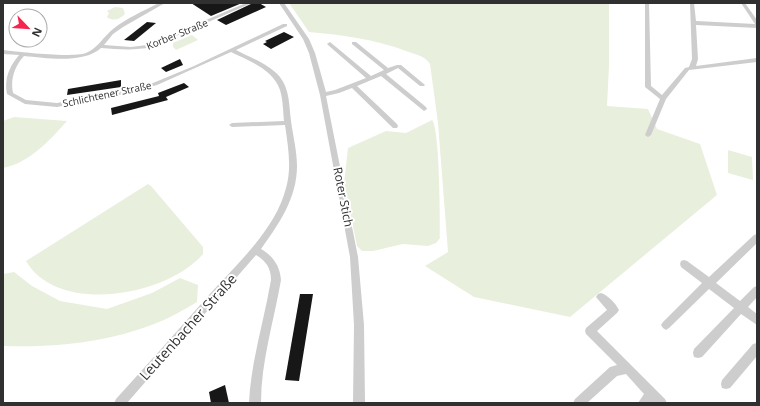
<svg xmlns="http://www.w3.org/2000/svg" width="760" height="406" viewBox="0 0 760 406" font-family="'Open Sans',sans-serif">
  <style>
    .green { fill: #e9efdd }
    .building { fill: #171717 }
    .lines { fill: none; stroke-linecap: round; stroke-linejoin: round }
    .minor { fill: #cdcdcd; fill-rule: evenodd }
    .labels { text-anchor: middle; stroke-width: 4; stroke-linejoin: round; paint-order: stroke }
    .far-street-label { font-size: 10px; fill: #303030; stroke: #fff }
    .street-label { font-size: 12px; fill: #303030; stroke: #fff }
    .near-street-label { font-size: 14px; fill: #303030; stroke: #fff }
  </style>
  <rect width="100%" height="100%" fill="#fff"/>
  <g class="green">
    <path d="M289,3H609V66L607,106L648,109L657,129L700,144L717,195L570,317L474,297L425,266L448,252L438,123L430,64C424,55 416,55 406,51C374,39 343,35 309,32Z"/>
    <path d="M115,7L123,8L125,14C120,19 113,22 107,17L109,13L107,11Z"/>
    <path d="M192,35L198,40L176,50L173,47V43Z"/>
    <path d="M14,117L67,121C50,140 29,163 3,168V121Z"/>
    <path d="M432,120C440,129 440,220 440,238L436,243L428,246L403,244L373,251H362L357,246L344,183L348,148L386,131L406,133Z"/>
    <path d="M728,150L752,157L753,180L728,173Z"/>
    <path d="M148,184L151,186L203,247V254C167,296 58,316 26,261Z"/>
    <path d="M14,272L32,286L60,301L107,309L152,293L180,278L198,285L197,302C185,309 172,317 159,322C111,342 55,348 3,346V274Z"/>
  </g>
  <g class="building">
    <path d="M191,3H242L211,16Z"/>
    <path d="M253,3H259L266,7L226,25L217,20Z"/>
    <path d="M147,22L156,23L134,41L124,40Z"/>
    <path d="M284,32L294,37L271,49L263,44L267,42L265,41Z"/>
    <path d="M180,59L183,65L166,72L161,68Z"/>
    <path d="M121,80V87L67,95L68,89Z"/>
    <path d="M184,83L189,87L166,97L168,100L112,115L111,108L159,96L158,93Z"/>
    <path d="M300,294H313L299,381L285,380Z"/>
    <path d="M225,385L229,403H211L209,392Z"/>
  </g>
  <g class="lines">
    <g class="minor">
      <path d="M159,3H165L123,27L113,34L104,45L131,47L147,45L246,3H252L151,47C134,51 118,49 101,48C83,64 47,58 24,56C15,66 10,79 13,93L26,100L57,103L129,89L153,83L194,66L283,24H287V26L236,50C251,58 269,64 280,77C290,90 289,106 291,121C293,136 297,151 297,166C297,198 279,224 261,249C273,256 280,266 281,280C274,321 261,361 261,403H249C251,361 264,321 271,280C271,268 266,261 256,255L127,403H114L116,399C147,365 178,330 209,295C236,265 276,229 286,188C292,168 288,146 285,125L232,127L229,125L232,123L284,121C283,110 283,100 280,90C273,69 249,61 231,52L157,85L129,93L57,107L25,104L7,94C4,79 9,67 19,55L3,54V50C21,52 70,58 86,53C97,49 104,36 113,29C127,18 143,11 159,3Z"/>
      <path d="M279,3H284L309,39L315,53L326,92L335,90L366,78L328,45L327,44L330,42L371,76L384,70L352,44V42H356L388,68L397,65H401L425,85L424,86H420L398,68L386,74L426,107L427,109L424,111L381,76L357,86L397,124L398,126L397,128H393L352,88L339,93L326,96L358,257L364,325L365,403H353L354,325L350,257L320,95L309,53L303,39Z"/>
      <path d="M645,3H649L651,86L662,95L685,68L689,67L692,59L690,3H694L696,21L755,24L741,3H745L757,20V28L696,25L698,59L696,66L757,58V62L689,70L666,99L651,135L648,137L645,135L660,99L645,87Z"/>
      <path d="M757,234V243L716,283L740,301L754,287L757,286V297L748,307L757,314V325L741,314L702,357L698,358L694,357L693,353L694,349L734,308L709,289L669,328L666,330L663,328L661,325L663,322L702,283L681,267L680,264L681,261L684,260L687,261L709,277L754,235Z"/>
      <path d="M601,293C608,295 616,304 619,310L617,313L597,331L665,399L667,403H638L644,394L626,374L617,376L587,403H573L575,399L610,367L617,365L586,334L585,331L586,328L607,310L596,297L598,294Z"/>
      <path d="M757,343V356L730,388L726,389L722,388L721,384L722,380L753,344Z"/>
    </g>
  </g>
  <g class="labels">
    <g class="far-street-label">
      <text transform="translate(177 34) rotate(-22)" y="4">Korber Straße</text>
      <text transform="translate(107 94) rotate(-12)" y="4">Schlichtener Straße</text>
    </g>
    <g class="street-label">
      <text transform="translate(343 197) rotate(79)" y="4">Roter Stich</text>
    </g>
    <g class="near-street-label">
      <text transform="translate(188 327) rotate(-48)" y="5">Leutenbacher Straße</text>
    </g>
  </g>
  <rect width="760" height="406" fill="none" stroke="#303030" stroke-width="8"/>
  <g transform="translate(28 28) rotate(115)"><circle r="19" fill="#ffffff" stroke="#acacac"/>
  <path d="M0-3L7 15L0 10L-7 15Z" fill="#f6244e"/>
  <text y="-6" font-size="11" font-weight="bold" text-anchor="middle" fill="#303030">N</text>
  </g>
</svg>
